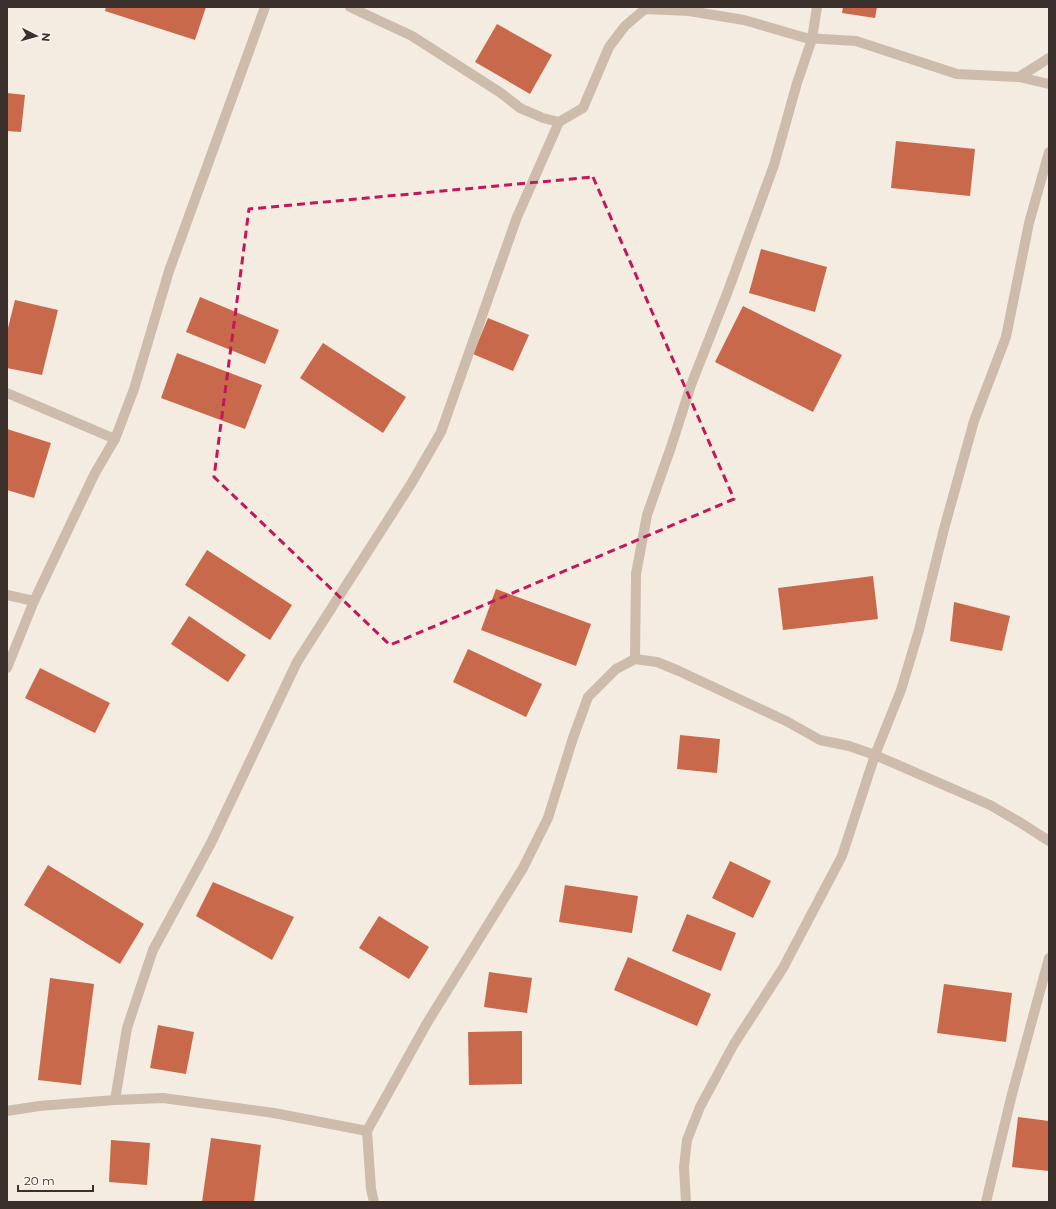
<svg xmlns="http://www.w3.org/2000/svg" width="1056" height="1209" viewBox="0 0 1056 1209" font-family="Montserrat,sans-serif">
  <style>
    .building { fill: #c8694b }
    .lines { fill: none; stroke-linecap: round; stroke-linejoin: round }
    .minor { stroke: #cdbbac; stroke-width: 10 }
    .marked { fill: none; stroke: #c2185b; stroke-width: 3; stroke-dasharray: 8 5; stroke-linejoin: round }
  </style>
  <rect width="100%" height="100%" fill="#f4ebe1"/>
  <g class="building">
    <path d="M106,7H206L195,40L105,11Z"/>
    <path d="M843,7H877L875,18L842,13Z"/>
    <path d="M497,24L552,55L530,94L475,62Z"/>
    <path d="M7,93L25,95L21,132L7,131Z"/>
    <path d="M896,141L975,149L970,196L891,188Z"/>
    <path d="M761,249L827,267L815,312L749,293Z"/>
    <path d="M200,297L279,330L265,364L186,332Z"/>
    <path d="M15,300L58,310L42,375L7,368V332Z"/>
    <path d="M743,306L842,355L813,412L715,362Z"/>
    <path d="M488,318L529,335L513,371L473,354Z"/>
    <path d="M323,343L406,397L383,433L300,378Z"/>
    <path d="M177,353L262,385L245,429L161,398Z"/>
    <path d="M7,429L51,443L34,498L7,490Z"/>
    <path d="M207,550L292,605L270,640L185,585Z"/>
    <path d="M873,576L878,619L783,630L778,588Z"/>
    <path d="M496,589L591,624L576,666L481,630Z"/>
    <path d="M954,602L1010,616L1002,651L950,641Z"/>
    <path d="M189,616L246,655L228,682L171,644Z"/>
    <path d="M468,649L542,684L526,717L453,682Z"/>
    <path d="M40,668L110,703L95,733L25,698Z"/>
    <path d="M680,735L720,739L717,773L677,769Z"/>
    <path d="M730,861L771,881L753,918L712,898Z"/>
    <path d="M48,865L144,924L120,964L24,905Z"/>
    <path d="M213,882L294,917L272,960L196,916Z"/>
    <path d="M565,885L638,896L632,933L559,922Z"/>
    <path d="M687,914L736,933L721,971L672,951Z"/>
    <path d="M379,916L429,947L409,979L359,948Z"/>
    <path d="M628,957L711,994L697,1026L614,990Z"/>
    <path d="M489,972L532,978L527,1013L484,1007Z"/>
    <path d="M50,978L94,984L81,1085L38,1080Z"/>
    <path d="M944,984L1012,993L1006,1042L937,1033Z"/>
    <path d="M158,1025L194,1032L186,1074L150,1068Z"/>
    <path d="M522,1031V1084L469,1085L468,1032Z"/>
    <path d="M1018,1117L1049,1121V1171L1012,1167Z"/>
    <path d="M211,1138L261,1145L254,1202H202Z"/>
    <path d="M111,1140L150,1143L147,1185L109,1182Z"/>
  </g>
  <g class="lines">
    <g class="minor">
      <path d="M350,7L412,36L501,93L520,108L543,118L559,122"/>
      <path d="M1019,77L1049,58"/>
      <path d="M7,393L115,439"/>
      <path d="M7,595L34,601"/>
      <path d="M635,659L636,574L647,515L671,447L691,385L728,291L774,165L797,83L812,39L817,7"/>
      <path d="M7,668L34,601L73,519L95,473L115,439L134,389L169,271L265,7"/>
      <path d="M115,1100L127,1028L153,950L211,843L297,662L411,484L441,432L517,217L559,122L583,108L609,47L625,26L645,9L689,11L744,20L806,38L856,41L957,74L1019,77L1049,84"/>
      <path d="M7,1111L39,1106L115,1100L163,1098L274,1113L367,1131"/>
      <path d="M374,1202L371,1189L367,1131L427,1023L523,868L548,818L573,738L588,697L616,669L635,659L657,662L679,671L786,721L820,740L849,746L875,755L990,805L1021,823L1049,841"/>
      <path d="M686,1202L684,1167L687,1140L700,1107L734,1044L783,968L842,856L875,755L901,690L919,630L944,529L974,421L1006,337L1029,223L1049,152"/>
      <path d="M986,1202L1012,1094L1049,958"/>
    </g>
  </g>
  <path class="marked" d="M593,177L734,499L390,645L214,477L249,209Z"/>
  <rect width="1056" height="1209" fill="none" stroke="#3b302b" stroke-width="16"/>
  <g transform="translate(36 36) rotate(96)" stroke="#fbf5ee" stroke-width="3" paint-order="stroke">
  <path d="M0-3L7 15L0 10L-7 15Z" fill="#3b302b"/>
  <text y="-6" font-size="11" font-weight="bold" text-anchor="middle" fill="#3b302b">N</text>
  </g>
  <path d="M18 1185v6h75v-6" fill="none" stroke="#3b302b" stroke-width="2"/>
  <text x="24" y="1185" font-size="12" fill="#3b302b" stroke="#fbf5ee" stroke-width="3" paint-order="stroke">20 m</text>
</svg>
